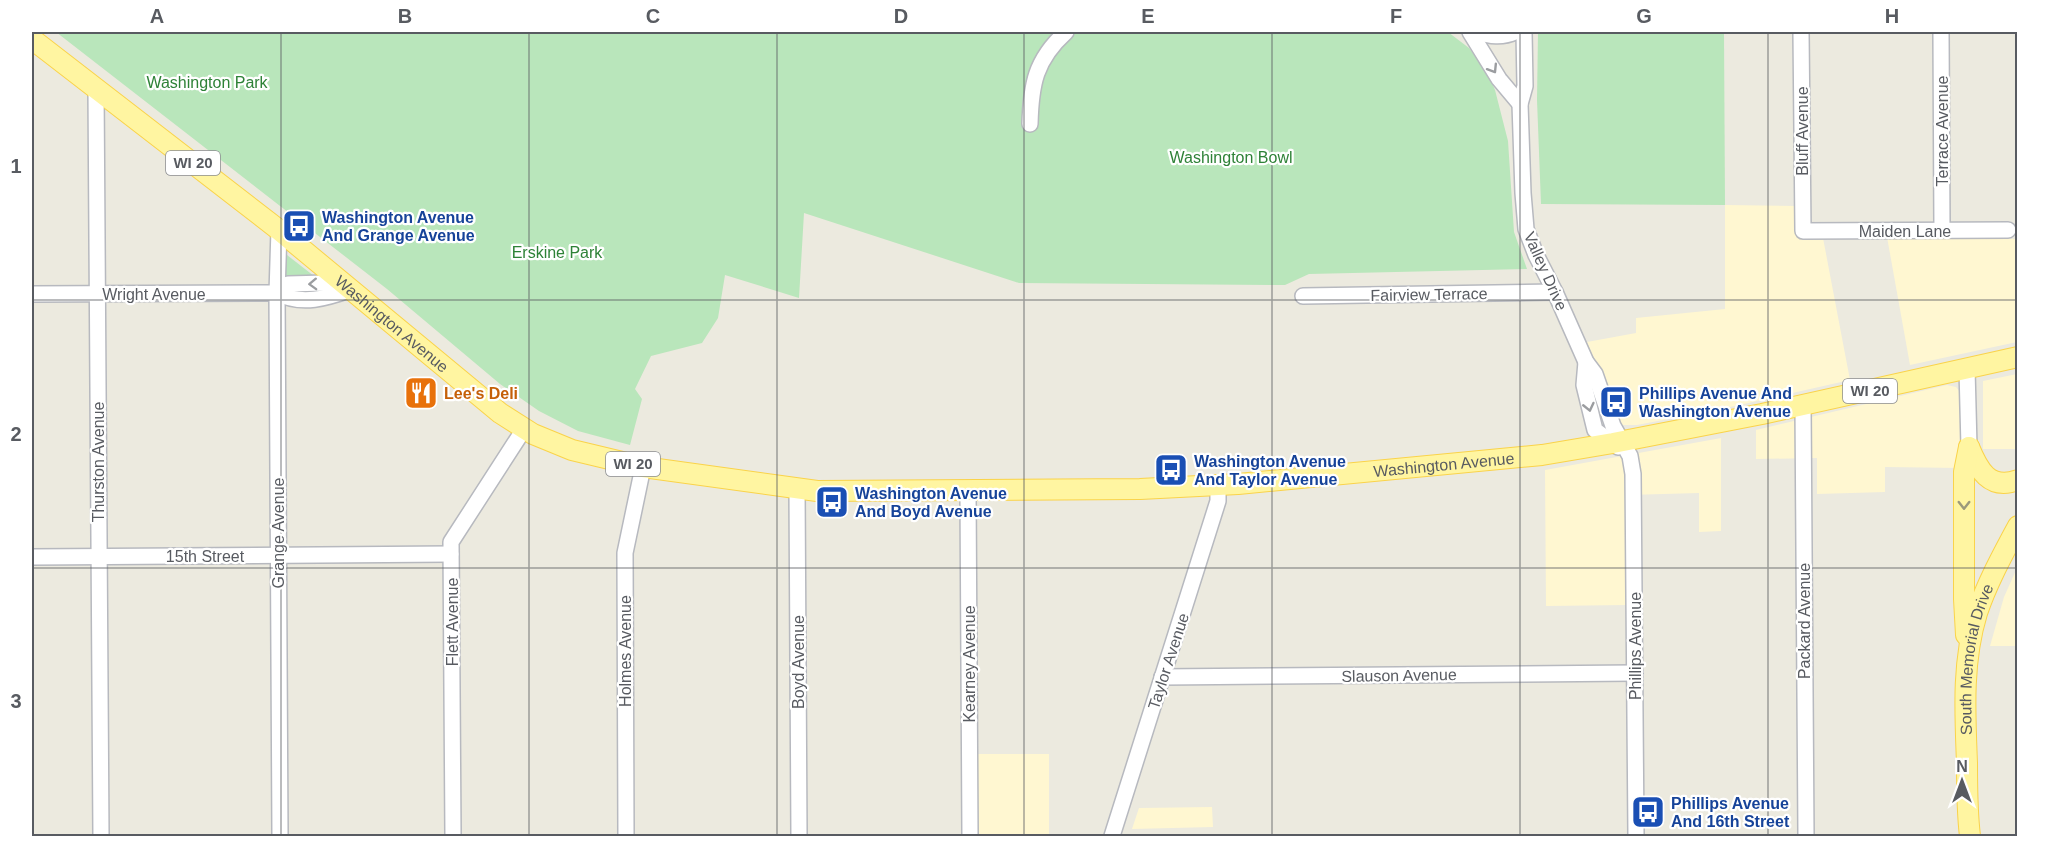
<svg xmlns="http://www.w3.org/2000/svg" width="2049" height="868" viewBox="0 0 2049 868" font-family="Arial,sans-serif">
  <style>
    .commercial { fill: #fff7d1 }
    .green { fill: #b9e6bb }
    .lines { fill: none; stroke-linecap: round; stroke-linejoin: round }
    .minor-casing { stroke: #b7b9bf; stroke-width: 18 }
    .major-casing { stroke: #fad34a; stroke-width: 22 }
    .minor { stroke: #fff; stroke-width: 15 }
    .major { stroke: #fff5a1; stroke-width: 20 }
    .oneway { stroke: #9b9da0 }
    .oneway2 { stroke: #9b997b }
    .grid { fill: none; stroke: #585b61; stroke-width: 1.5; stroke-opacity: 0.55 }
    .labels { text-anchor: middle; stroke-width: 4.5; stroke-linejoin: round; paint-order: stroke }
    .shield { fill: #fff; stroke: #8a8c90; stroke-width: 1.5 }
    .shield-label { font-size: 15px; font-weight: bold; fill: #585b61 }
    .park-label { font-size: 16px; fill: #2e8237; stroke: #fff }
    .street-label { font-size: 16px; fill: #585b61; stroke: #fff }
    .transit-label { font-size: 16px; font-weight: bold; fill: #164399; stroke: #fff; text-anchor: start }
    .food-label { font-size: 16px; font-weight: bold; fill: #c56008; stroke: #fff; text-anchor: start }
    .neatline { fill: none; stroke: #585b61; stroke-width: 2 }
    .grid-label { font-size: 20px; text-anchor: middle; font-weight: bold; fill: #585b61 }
  </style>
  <rect width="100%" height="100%" fill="#eceadf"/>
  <g class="commercial">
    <path d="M1725,205L1799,206V232L1823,238L1850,380L1735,406L1637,425H1621L1618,421L1587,342L1636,333V318L1725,309Z"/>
    <path d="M1887,237L2017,239V342L1910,365Z"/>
    <path d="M2017,374V449H1983V381Z"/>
    <path d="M1947,385L1956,387L1960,392L1962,468L1885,467V492L1817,494V458L1756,459V430Z"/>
    <path d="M1721,438V531L1699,532V493L1628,495V605L1546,606L1545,470Z"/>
    <path d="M2017,568V646H1990L2004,597Z"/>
    <path d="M969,754H1049V836H970Z"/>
    <path d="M1212,807L1213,827L1132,829L1139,808Z"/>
  </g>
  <g class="green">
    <path d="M56,32H1448L1469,48L1487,71L1495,90L1508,141L1514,232L1527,269L1309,274L1285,285L1019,283L804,213L799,298L725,275L718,318L702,343L651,356L635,389L642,399L630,445L578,431L539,411L500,384L387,289Z"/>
    <path d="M1538,32H1724L1725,205L1541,204L1537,100Z"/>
    <path d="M285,255H287L314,276L286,277Z"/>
  </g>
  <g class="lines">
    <g class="minor-casing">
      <g id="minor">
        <path d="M1470,32L1499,79L1520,104"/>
        <path d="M1476,32C1490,36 1502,38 1515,32"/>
        <path d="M1524,32L1525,86L1520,104L1523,193L1526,229L1536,255L1555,292L1586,362L1595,374L1613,426L1630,456L1633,474L1636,836"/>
        <path d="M1801,32L1803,231L2008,230"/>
        <path d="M1941,32L1942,230"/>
        <path d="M96,88L101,836"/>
        <path d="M1030,124C1031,85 1035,60 1066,32"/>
        <path d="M279,230L277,293L280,836"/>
        <path d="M277,293L288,284L325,283L348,289"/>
        <path d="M32,294L277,293C302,306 327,298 352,289"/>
        <path d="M1303,296L1555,292"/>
        <path d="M1586,362L1584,385L1595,430L1618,447"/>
        <path d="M1967,369L1969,447"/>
        <path d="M1803,405L1806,836"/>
        <path d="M797,488L799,836"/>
        <path d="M968,491L970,836"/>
        <path d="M32,557L451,554"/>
        <path d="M1162,677L1635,673"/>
        <path d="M453,836L451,542L524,429"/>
        <path d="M626,836L625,553L643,467"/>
        <path d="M1112,836L1218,501V484"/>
      </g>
    </g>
    <g class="major-casing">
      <g id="major">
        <path id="s1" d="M32,39L279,230L500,413L533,434L572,450L643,467L817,491L1140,489L1238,484L1542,455L1613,443L1762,414L2018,357"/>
        <path d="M1969,447C1978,469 1989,491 2018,480"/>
        <path d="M1966,635L1964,599V472L1969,447"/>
        <path id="s2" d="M1970,836C1967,812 1967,788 1967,763C1965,713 1962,662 1977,613C1987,583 2003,554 2018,526"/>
      </g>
    </g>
    <use href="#minor" class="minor"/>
    <use href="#major" class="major"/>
  </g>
  <defs><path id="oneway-chevron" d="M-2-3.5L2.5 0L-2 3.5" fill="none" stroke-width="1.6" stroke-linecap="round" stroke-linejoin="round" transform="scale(1.5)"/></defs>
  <g class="oneway">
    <use href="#oneway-chevron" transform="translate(1493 69) rotate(58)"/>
    <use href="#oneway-chevron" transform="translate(313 284) rotate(178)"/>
    <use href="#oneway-chevron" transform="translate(1589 407) rotate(77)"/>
  </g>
  <use class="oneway2" href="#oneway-chevron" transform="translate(1964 505) rotate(90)"/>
  <path class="grid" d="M281,32V836M529,32V836M777,32V836M1024,32V836M1272,32V836M1520,32V836M1768,32V836M32,300H2018M32,568H2018"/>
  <defs>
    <g id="bus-square" transform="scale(1.725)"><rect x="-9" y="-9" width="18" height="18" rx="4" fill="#1a4fb4" stroke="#fff"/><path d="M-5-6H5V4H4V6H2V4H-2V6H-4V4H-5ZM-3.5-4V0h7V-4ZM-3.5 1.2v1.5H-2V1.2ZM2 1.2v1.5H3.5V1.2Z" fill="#fff"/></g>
    <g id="restaurant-square" transform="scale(1.725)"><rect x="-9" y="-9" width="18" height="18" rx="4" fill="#e8710a" stroke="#fff"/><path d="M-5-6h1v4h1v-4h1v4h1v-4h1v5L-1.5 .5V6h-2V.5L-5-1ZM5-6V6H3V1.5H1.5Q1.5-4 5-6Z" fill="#fff"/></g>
  </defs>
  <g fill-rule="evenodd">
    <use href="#bus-square" x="299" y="226"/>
    <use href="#restaurant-square" x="421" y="393"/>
    <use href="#bus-square" x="1616" y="402"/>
    <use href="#bus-square" x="1171" y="470"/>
    <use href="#bus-square" x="832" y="502"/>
    <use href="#bus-square" x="1648" y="812"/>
  </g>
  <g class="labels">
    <g class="shield">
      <rect x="166" y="151" width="54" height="24" rx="4.5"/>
      <rect x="1843" y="379" width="54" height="24" rx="4.5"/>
      <rect x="606" y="452" width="54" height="24" rx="4.5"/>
    </g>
    <g class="shield-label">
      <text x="193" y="168">WI 20</text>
      <text x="1870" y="396">WI 20</text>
      <text x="633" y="469">WI 20</text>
    </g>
    <g class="park-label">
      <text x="207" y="88">Washington Park</text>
      <text x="1231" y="163">Washington Bowl</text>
      <text x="557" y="258">Erskine Park</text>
    </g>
    <g class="street-label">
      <text transform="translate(1802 131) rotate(-90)" y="6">Bluff Avenue</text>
      <text transform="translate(1942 131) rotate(-90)" y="6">Terrace Avenue</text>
      <text x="1905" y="237">Maiden Lane</text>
      <text transform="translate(1546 271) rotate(66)" y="6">Valley Drive</text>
      <text x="154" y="300">Wright Avenue</text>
      <text transform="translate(1429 294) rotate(-1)" y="6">Fairview Terrace</text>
      <text dy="6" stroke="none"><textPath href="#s1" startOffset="459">Washington Avenue</textPath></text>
      <text transform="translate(98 462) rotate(-90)" y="6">Thurston Avenue</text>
      <text dy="6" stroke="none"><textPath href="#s1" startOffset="1557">Washington Avenue</textPath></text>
      <text transform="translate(278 533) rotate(-90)" y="6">Grange Avenue</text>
      <text x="205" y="562">15th Street</text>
      <text transform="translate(1804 621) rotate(-90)" y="6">Packard Avenue</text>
      <text transform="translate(452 622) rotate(-90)" y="6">Flett Avenue</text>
      <text transform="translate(1635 646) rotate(-90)" y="6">Phillips Avenue</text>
      <text transform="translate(625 651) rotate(-90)" y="6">Holmes Avenue</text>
      <text dy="6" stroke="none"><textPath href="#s2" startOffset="178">South Memorial Drive</textPath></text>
      <text transform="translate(1168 661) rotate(-72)" y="6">Taylor Avenue</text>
      <text transform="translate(798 662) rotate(-90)" y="6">Boyd Avenue</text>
      <text transform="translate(969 664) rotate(-90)" y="6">Kearney Avenue</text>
      <text transform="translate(1399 675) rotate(-1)" y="6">Slauson Avenue</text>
    </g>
    <g class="transit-label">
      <text x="322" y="223">Washington Avenue<tspan x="322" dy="18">And Grange Avenue</tspan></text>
      <text x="1639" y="399">Phillips Avenue And<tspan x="1639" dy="18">Washington Avenue</tspan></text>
      <text x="1194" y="467">Washington Avenue<tspan x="1194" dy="18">And Taylor Avenue</tspan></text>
      <text x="855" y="499">Washington Avenue<tspan x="855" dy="18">And Boyd Avenue</tspan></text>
      <text x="1671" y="809">Phillips Avenue<tspan x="1671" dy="18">And 16th Street</tspan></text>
    </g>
    <g class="food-label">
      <text x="444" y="399">Lee's Deli</text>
    </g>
  </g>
  <rect width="2049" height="868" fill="none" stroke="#ffffff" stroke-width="66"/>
  <g transform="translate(1962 781)" stroke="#ffffff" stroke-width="4.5" paint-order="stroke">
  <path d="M0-4.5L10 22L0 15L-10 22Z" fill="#585b61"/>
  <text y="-9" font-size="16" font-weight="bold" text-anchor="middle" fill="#585b61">N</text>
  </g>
  <rect x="33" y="33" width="1983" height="802" class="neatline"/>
  <g class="grid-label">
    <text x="157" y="23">A</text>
    <text x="405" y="23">B</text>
    <text x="653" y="23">C</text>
    <text x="901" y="23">D</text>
    <text x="1148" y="23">E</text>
    <text x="1396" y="23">F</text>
    <text x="1644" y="23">G</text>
    <text x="1892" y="23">H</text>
    <text x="16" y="173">1</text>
    <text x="16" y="441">2</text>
    <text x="16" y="708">3</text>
  </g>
</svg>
